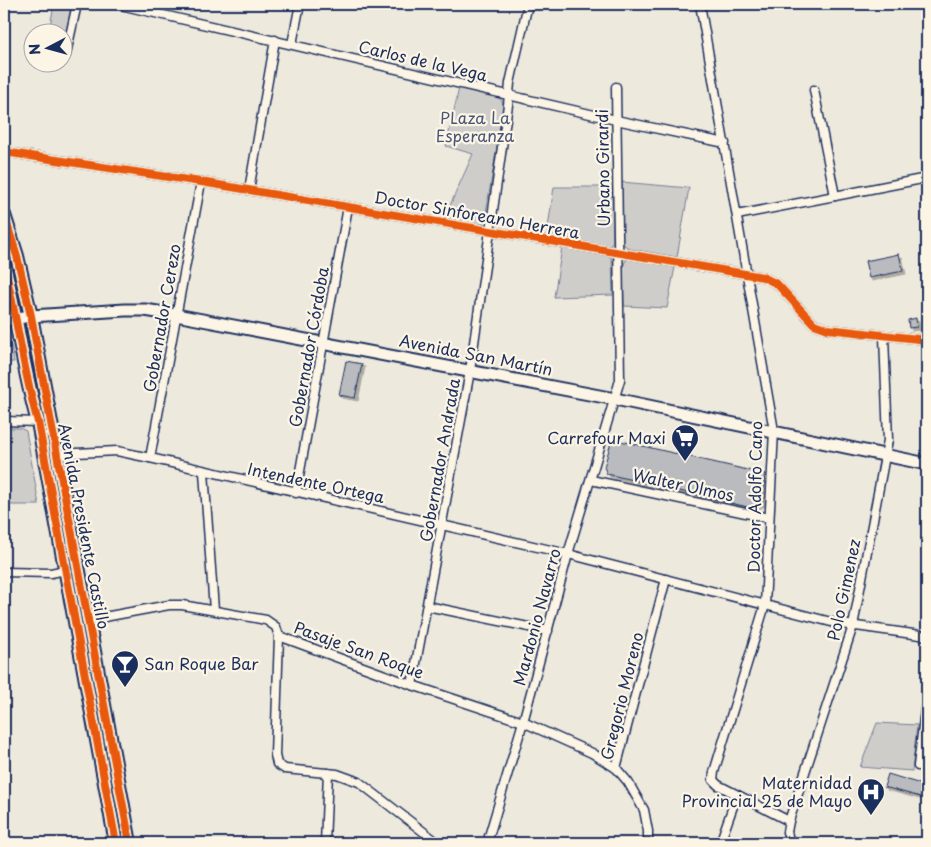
<svg xmlns="http://www.w3.org/2000/svg" width="931" height="847" viewBox="0 0 931 847" font-family="'Playpen Sans',sans-serif">
  <style>
    .green { fill: #cfcdca; stroke: #757e94 }
    .building { fill: #babbbe; stroke: #1b2f5e; filter: url(#shadow) }
    .lines { fill: none; stroke-linecap: round; stroke-linejoin: round }
    .street-casing { stroke: #1b2f5e; stroke-width: 11 }
    .secondary-casing { stroke: #1b2f5e; stroke-width: 15 }
    .primary-casing { stroke: #1b2f5e; stroke-width: 16 }
    .street { stroke: #fcf5e5; stroke-width: 8 }
    .secondary { stroke: #fcf5e5; stroke-width: 11 }
    .primary { stroke: #fcf5e5; stroke-width: 12 }
    .cycleway-casing { stroke: #fcf5e5; stroke-width: 11 }
    .cycleway { stroke: #e8590c; stroke-width: 8 }
    .labels { text-anchor: middle; stroke-width: 4.5; stroke-linejoin: round; paint-order: stroke }
    .street-label { font-size: 16px; fill: #1b2f5e; stroke: #fcf5e5 }
    .park-label { font-size: 16px; fill: #485679; stroke: #fcf5e5 }
    .poi-label { font-size: 16px; fill: #1b2f5e; stroke: #fcf5e5; text-anchor: end }
  </style>
  <defs>
    <filter id="shadow"><feDropShadow dx="3" dy="3" stdDeviation="0" flood-color="#0004"/></filter>
  </defs>
  <rect width="100%" height="100%" fill="#eee9dd"/>
  <filter id="ink" filterUnits="userSpaceOnUse"><feTurbulence type="fractalNoise" baseFrequency=".02" numOctaves="2"/><feDisplacementMap in="SourceGraphic" scale="10" xChannelSelector="R" yChannelSelector="G"/><feConvolveMatrix kernelMatrix="1 2 1 2 8 2 1 2 1" color-interpolation-filters="sRGB"/></filter>
  <g filter="url(#ink)">
    <g class="green">
      <path d="M54,4H72L63,48L62,32H49Z"/>
      <path d="M459,88L500,98L504,105L485,218L484,223L479,225L444,219L473,154L446,146Z"/>
      <path d="M621,182L689,188L677,257L630,249L624,245L622,240Z"/>
      <path d="M554,187H612L613,241L611,245L606,247L547,234Z"/>
      <path d="M562,247L608,256L612,258L613,295L554,297Z"/>
      <path d="M631,259L675,267L667,308L624,306L623,266L626,260Z"/>
      <path d="M4,340L11,346L14,362H4Z"/>
      <path d="M24,340H26L31,368L40,394L125,843H122L41,418Z"/>
      <path d="M4,428H20L26,431L39,505H4Z"/>
      <path d="M877,723L917,725L912,771L860,767Z"/>
    </g>
    <g class="building">
      <path d="M899,254L903,271L869,278L865,261Z"/>
      <path d="M916,318L917,327L909,328L908,320Z"/>
      <path d="M346,361L362,364L355,398L339,395Z"/>
      <path d="M612,439L765,474L762,503L752,508L607,474L604,467Z"/>
      <path d="M888,774L927,786L924,798L884,787Z"/>
    </g>
    <g class="lines">
      <g class="street-casing">
        <g id="street">
          <path d="M116,4L616,120L725,143"/>
          <path d="M700,4L774,431L765,605L714,772L713,780L718,785L789,821"/>
          <path d="M292,44L300,4"/>
          <path d="M66,54L77,4"/>
          <path d="M814,90L835,196"/>
          <path d="M4,152L201,182L763,277L777,284L814,324L828,329L927,340"/>
          <path d="M249,190L275,40"/>
          <path d="M737,215L927,178"/>
          <path d="M4,421L38,422"/>
          <path d="M56,454L117,451L150,458L568,554L835,623L927,636"/>
          <path d="M150,458L201,182"/>
          <path d="M204,472L214,610"/>
          <path d="M591,480L769,518"/>
          <path d="M296,493L348,207"/>
          <path d="M4,572L51,573L65,570"/>
          <path d="M427,606L548,631"/>
          <path d="M88,620L169,605H182L266,620L276,627L279,636L275,755L277,764L285,769L337,774L359,782L438,843"/>
          <path d="M279,636L412,685L523,722L592,753L616,768L628,782L644,810L648,831V843"/>
          <path d="M412,685L470,371L508,105L510,83L528,4"/>
          <path d="M918,766L927,694"/>
          <path d="M616,768L666,579"/>
          <path d="M325,843L328,773"/>
          <path d="M487,843L523,722L568,554L620,380L616,87"/>
          <path d="M720,843L737,795"/>
          <path d="M790,843L787,832L789,821L853,626L885,456L888,440L884,336"/>
        </g>
      </g>
      <g class="secondary-casing">
        <path id="secondary" d="M4,320L31,316L125,310H145L176,315L615,399L927,464"/>
      </g>
      <g class="primary-casing">
        <g id="primary">
          <path d="M4,215L17,256L31,316L130,843"/>
          <path d="M4,265C17,317 23,370 38,422L116,843"/>
        </g>
      </g>
      <use href="#street" class="street"/>
      <use href="#secondary" class="secondary"/>
      <use href="#primary" class="primary"/>
      <g class="cycleway-casing">
        <g id="cycleway">
          <path d="M4,152L201,182L763,277L777,284L814,324L828,329L927,340"/>
          <path d="M4,215L17,256L31,316L130,843"/>
          <path d="M4,265C17,317 23,370 38,422L116,843"/>
        </g>
      </g>
      <use href="#cycleway" class="cycleway"/>
    </g>
  </g>
  <defs>
    <g id="supermarket-pin" transform="scale(1.4375)"><path d="M0 17L-7.5 6A9.5 9.5 0 1 1 7.5 6Z" fill="#1b2f5e" stroke="#fcf5e5"/><path d="M-6-5.5h2.5l.6 2H6L4.5 2H-2.5L-4.4-4H-6ZM-1.5 3.2a1.3 1.3 0 1 0 .1 0ZM3 3.2a1.3 1.3 0 1 0 .1 0Z" fill="#fff"/></g>
    <g id="bar-pin" transform="scale(1.4375)"><path d="M0 17L-7.5 6A9.5 9.5 0 1 1 7.5 6Z" fill="#1b2f5e" stroke="#fcf5e5"/><path d="M-6-5H6L.8 .8V4.5H3.5V6h-7V4.5H-.8V.8Z" fill="#fff"/></g>
    <g id="hospital-pin" transform="scale(1.4375)"><path d="M0 17L-7.5 6A9.5 9.5 0 1 1 7.5 6Z" fill="#1b2f5e" stroke="#fcf5e5"/><path d="M-5-5h3v3.5h4V-5h3V5h-3V1.5h-4V5h-3Z" fill="#fff"/></g>
  </defs>
  <g fill-rule="evenodd">
    <use href="#supermarket-pin" x="685" y="438"/>
    <use href="#bar-pin" x="125" y="664"/>
    <use href="#hospital-pin" x="871" y="792"/>
  </g>
  <g class="labels">
    <g class="street-label">
      <text transform="translate(423 61) rotate(13)" y="6">Carlos de la Vega</text>
      <text transform="translate(603 168) rotate(-91)" y="6">Urbano Girardi</text>
      <text transform="translate(477 215) rotate(10)" y="6">Doctor Sinforeano Herrera</text>
      <text transform="translate(162 318) rotate(-80)" y="6">Gobernador Cerezo</text>
      <text transform="translate(309 347) rotate(-80)" y="6">Gobernador Córdoba</text>
      <text transform="translate(476 355) rotate(11)" y="6">Avenida San Martín</text>
      <text transform="translate(440 460) rotate(-80)" y="6">Gobernador Andrada</text>
      <text transform="translate(316 483) rotate(12)" y="6">Intendente Ortega</text>
      <text transform="translate(683 485) rotate(12)" y="6">Walter Olmos</text>
      <text transform="translate(755 497) rotate(-89)" y="6">Doctor Adolfo Cano</text>
      <text transform="translate(84 526) rotate(79)" y="6">Avenida Presidente Castillo</text>
      <text transform="translate(844 590) rotate(-78)" y="6">Polo Gimenez</text>
      <text transform="translate(537 617) rotate(-75)" y="6">Mardonio Navarro</text>
      <text transform="translate(359 650) rotate(20)" y="6">Pasaje San Roque</text>
      <text transform="translate(622 696) rotate(-76)" y="6">Gregorio Moreno</text>
    </g>
    <g class="park-label">
      <text x="475" y="124">PLaza La<tspan x="475" dy="18">Esperanza</tspan></text>
    </g>
    <g class="poi-label">
      <text x="666" y="444">Carrefour Maxi</text>
      <text x="144" y="670" text-anchor="start">San Roque Bar</text>
      <text x="852" y="789">Maternidad<tspan x="852" dy="18">Provincial 25 de Mayo</tspan></text>
    </g>
  </g>
  <rect width="931" height="847" fill="none" stroke="#fcf5e5" stroke-width="20"/>
  <rect x="10" y="10" width="911" height="827" fill="none" stroke="#1b2f5e" stroke-width="2" filter="url(#ink)"/>
  <g transform="translate(48 48) rotate(264)"><circle r="24" fill="#fcf5e5" stroke="#a2a6af"/>
  <path d="M0-4L9 19L0 12L-9 19Z" fill="#1b2f5e"/>
  <text y="-8" font-size="14" font-weight="bold" text-anchor="middle" fill="#1b2f5e">N</text>
  </g>
</svg>
